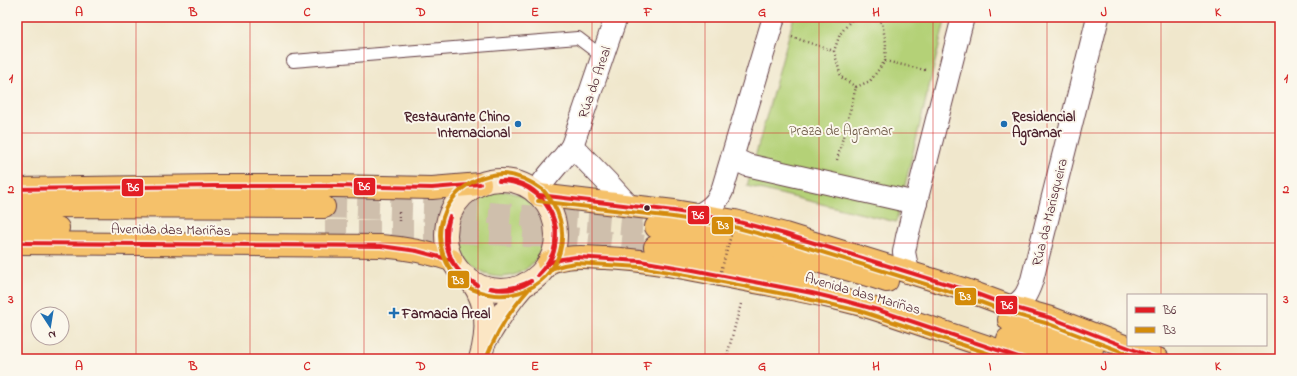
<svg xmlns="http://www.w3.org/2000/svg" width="1297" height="376" viewBox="0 0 1297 376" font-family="'Indie Flower',sans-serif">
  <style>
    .green { fill: #b4d177; stroke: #7f7851 }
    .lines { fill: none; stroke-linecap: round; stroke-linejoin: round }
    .highway-tunnel { stroke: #cfbfac; stroke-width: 22; stroke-dasharray: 22 11; stroke-linecap: butt }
    .lane-casing { stroke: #633d43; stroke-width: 14 }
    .street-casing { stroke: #633d43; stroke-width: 24 }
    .secondary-casing { stroke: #633d43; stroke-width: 24 }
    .highway-casing { stroke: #633d43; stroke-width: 24 }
    .path { stroke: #633d43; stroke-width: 2.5; stroke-dasharray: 1 3; stroke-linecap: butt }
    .lane { stroke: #fff; stroke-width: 12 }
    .street { stroke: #fff; stroke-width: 22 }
    .secondary { stroke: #fbe6c4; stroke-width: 22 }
    .highway { stroke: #f5c16b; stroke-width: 22 }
    .path-bridge { stroke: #633d43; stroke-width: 2.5; stroke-dasharray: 1 3; stroke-linecap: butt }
    .bus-1-casing { stroke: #fbf7ec; stroke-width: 7 }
    .bus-2-casing { stroke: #fbf7ec; stroke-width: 7 }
    .bus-1 { stroke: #e21d24; stroke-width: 4 }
    .bus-2 { stroke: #d48b09; stroke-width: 4 }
    .grid { fill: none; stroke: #d62828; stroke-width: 1; stroke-opacity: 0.55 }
    .poi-dot { fill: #1f6fb2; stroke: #fbf7ec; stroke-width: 1.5 }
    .bus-dot { fill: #4a1f2b; stroke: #fbf7ec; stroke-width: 1.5 }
    .labels { text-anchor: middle; stroke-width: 4; stroke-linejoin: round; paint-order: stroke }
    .street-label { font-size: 14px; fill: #4a1f2b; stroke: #fbf7ec }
    .poi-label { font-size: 14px; font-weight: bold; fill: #4a1f2b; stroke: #fbf7ec; text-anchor: start }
    .park-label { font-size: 14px; fill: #6a5442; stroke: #fbf7ec }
    .line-badge { stroke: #fbf7ec; stroke-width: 1.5 }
    .badge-label { font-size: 11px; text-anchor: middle; font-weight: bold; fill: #fff }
    .neatline { fill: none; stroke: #d62828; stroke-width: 1.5 }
    .grid-label { font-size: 13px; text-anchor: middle; font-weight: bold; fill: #d62828 }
  </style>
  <rect width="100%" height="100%" fill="#fbf7ec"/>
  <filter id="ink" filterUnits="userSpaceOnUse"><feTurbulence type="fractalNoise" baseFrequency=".025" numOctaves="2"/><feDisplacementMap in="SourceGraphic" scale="8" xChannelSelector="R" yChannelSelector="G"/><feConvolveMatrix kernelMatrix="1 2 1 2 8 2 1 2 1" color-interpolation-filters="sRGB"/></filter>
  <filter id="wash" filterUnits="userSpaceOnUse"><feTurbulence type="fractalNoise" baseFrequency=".012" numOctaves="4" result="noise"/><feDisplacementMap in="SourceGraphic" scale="16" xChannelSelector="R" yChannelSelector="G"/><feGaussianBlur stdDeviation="0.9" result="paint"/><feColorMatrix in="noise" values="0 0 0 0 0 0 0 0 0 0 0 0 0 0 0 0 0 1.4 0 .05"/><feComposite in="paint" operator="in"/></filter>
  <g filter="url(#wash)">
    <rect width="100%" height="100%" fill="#f0e7cc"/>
    <g class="green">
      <path d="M794,17H946L896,222L747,186Z"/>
      <circle cx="501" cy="234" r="43"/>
    </g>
  </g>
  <g filter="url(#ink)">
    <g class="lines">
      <g class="highway-tunnel">
        <path d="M324,207L479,212L656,227"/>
        <path d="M325,231H430L529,236L563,237L655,247"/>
      </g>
      <g class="lane-casing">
        <path id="lane" d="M293,61L578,38L603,57"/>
      </g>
      <g class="street-casing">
        <g id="street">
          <path d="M572,146L607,182L628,205"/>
          <path d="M732,158L747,165L916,203"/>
          <path d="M536,193C546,175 561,163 572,146L616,17"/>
          <path d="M699,215C711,208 716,204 722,191L774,17"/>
          <path d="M908,272L904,252L907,237L963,17"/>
          <path d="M1012,307C1025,299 1027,294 1032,280L1098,17"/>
        </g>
      </g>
      <g class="secondary-casing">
        <g id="secondary">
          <circle cx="501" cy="235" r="55"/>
          <path d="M472,282C489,306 488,333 480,359"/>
          <path d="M486,340C499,319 508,303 525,284"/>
        </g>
      </g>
      <g class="highway-casing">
        <g id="highway">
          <path d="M17,189L213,186H335L432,188L480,184"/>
          <path d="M539,195L674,211L735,221L785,234L966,290L1012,307L1051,318L1158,359"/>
          <path d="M17,206L324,207"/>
          <path d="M17,227L58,228"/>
          <path d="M656,227C690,232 724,240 758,247C801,257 845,267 887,281"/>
          <path d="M17,243L381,246C406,248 428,252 451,260"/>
          <path d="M655,247L721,258L801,275"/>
          <path d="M548,263C568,255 584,257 605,258C652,260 699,271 745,280C790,289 835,296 878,310L1024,359"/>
          <path d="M1009,320L1092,349"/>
          <path d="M1008,339L1066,359"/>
        </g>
      </g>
      <g class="path">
        <path d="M792,37L834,51"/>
        <path d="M885,61L925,70"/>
        <path d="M856,87L870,81L885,61L886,43L882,23L873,17"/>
        <path d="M856,87L841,77L834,51L840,34L852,19L858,17"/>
        <path d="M837,160L856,87"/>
        <path d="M399,212V223"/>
        <path d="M726,359L741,304"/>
      </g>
      <use href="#lane" class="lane"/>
      <use href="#street" class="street"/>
      <use href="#secondary" class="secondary"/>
      <use href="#highway" class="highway"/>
      <path class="path-bridge" d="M720,275L735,221"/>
      <g class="bus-1-casing">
        <g id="bus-1">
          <path d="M499,181C528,181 551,200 556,229C556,234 555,240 555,245"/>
          <path d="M499,181C534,177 561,212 555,245"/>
          <path d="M17,189L213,186H335L432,188L480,184"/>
          <path d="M539,195L674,211L735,221L785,234L966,290L1012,307L1051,318L1158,359"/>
          <path d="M450,216C444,237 446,261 464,276C468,279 473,282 477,285"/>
          <path d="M450,216L446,228V245L452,262L465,278L477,285"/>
          <path d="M17,243L381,246L417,251L451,260"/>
          <path d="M548,263L562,259L576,257L640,261L693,270L812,293L845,301L878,310L1024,359"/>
          <path d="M538,275C546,266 553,257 555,245"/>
          <path d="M538,275C547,267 554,257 555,245"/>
          <path d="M490,288C505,291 518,287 531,281"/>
          <path d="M490,288C505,292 519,289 531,281"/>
        </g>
      </g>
      <g class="bus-2-casing">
        <g id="bus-2">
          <path d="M543,190C532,182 519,175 504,174C462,173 430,214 443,254C447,265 452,275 461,282C468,289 479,292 488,294C532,303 572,264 560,220C557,208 551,200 544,191"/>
          <path d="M538,201L673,217L734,227L783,240L964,296L1010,313L1049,324L1141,359"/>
          <path d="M550,269L564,265L576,263L640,267L692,276L794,296L860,311L1005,359"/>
          <path d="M486,359C496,332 511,309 530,288"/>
        </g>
      </g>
      <use href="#bus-1" class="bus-1"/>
      <use href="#bus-2" class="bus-2"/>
    </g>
  </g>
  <path class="grid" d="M136,17V359M250,17V359M364,17V359M478,17V359M592,17V359M705,17V359M819,17V359M933,17V359M1047,17V359M1161,17V295M17,133H1280M17,243H1280M1161,345V359"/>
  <g class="poi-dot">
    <circle cx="518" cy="124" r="4"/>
    <circle cx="1004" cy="124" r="4"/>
    <path d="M392 307h4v4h4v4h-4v4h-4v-4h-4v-4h4z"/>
  </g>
  <circle class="bus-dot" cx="647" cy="208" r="3.5"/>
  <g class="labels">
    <g class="street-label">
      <text transform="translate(594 82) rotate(-71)" y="5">Rúa do Areal</text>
      <text transform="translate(1049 212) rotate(-76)" y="5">Rúa da Marisqueira</text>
      <text transform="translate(171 229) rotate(1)" y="5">Avenida das Mariñas</text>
      <text transform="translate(863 293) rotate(16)" y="5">Avenida das Mariñas</text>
    </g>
    <g class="poi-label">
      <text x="510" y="121" text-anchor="end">Restaurante Chino<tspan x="510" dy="16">Internacional</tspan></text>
      <text x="1012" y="121">Residencial<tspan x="1012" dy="16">Agramar</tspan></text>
      <text x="402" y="318">Farmacia Areal</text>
    </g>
    <g class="park-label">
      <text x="841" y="135">Praza de Agramar</text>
    </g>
  </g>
  <g class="line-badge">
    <rect x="353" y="177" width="23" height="19" rx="4" fill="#e21d24"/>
    <rect x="121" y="178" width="23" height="19" rx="4" fill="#e21d24"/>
    <rect x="687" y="205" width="23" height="20" rx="4" fill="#e21d24"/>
    <rect x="711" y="216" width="23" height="19" rx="4" fill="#d48b09"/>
    <rect x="447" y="270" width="23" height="19" rx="4" fill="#d48b09"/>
    <rect x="954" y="287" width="23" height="19" rx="4" fill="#d48b09"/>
    <rect x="995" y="295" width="23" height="20" rx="4" fill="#e21d24"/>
  </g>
  <g class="badge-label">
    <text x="364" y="190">B6</text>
    <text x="133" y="191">B6</text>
    <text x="698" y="219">B6</text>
    <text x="723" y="229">B3</text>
    <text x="458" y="284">B3</text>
    <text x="965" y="300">B3</text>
    <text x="1007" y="309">B6</text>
  </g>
  <rect width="1297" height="376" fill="none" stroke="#fbf7ec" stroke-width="44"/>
  <rect x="1127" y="294" width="140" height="52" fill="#fbf7ec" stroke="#b4a19f"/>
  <rect x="1135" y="307" width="20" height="6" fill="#e21d24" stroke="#b4a19f"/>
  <text x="1163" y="314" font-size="12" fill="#4a1f2b">B6</text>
  <rect x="1135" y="327" width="20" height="6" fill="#d48b09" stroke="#b4a19f"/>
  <text x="1163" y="334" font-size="12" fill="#4a1f2b">B3</text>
  <g transform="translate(50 326) rotate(168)"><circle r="19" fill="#fbf7ec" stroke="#b4a19f"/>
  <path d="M0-3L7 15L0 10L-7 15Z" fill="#1f6fb2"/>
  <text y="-6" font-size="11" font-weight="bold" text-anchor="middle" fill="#4a1f2b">N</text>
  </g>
  <rect x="22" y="22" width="1253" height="332" class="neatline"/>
  <g class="grid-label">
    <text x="79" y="16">A</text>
    <text x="193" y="16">B</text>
    <text x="307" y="16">C</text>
    <text x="421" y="16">D</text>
    <text x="535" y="16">E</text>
    <text x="648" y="16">F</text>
    <text x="762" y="16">G</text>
    <text x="876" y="16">H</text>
    <text x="990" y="16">I</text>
    <text x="1104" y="16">J</text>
    <text x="1218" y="16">K</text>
    <text x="11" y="82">1</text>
    <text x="1286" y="82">1</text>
    <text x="11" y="193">2</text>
    <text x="1286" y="193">2</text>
    <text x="11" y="303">3</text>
    <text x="1286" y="303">3</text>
    <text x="79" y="370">A</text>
    <text x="193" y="370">B</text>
    <text x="307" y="370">C</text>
    <text x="421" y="370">D</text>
    <text x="535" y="370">E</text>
    <text x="648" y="370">F</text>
    <text x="762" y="370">G</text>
    <text x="876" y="370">H</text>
    <text x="990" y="370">I</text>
    <text x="1104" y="370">J</text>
    <text x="1218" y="370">K</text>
  </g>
</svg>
